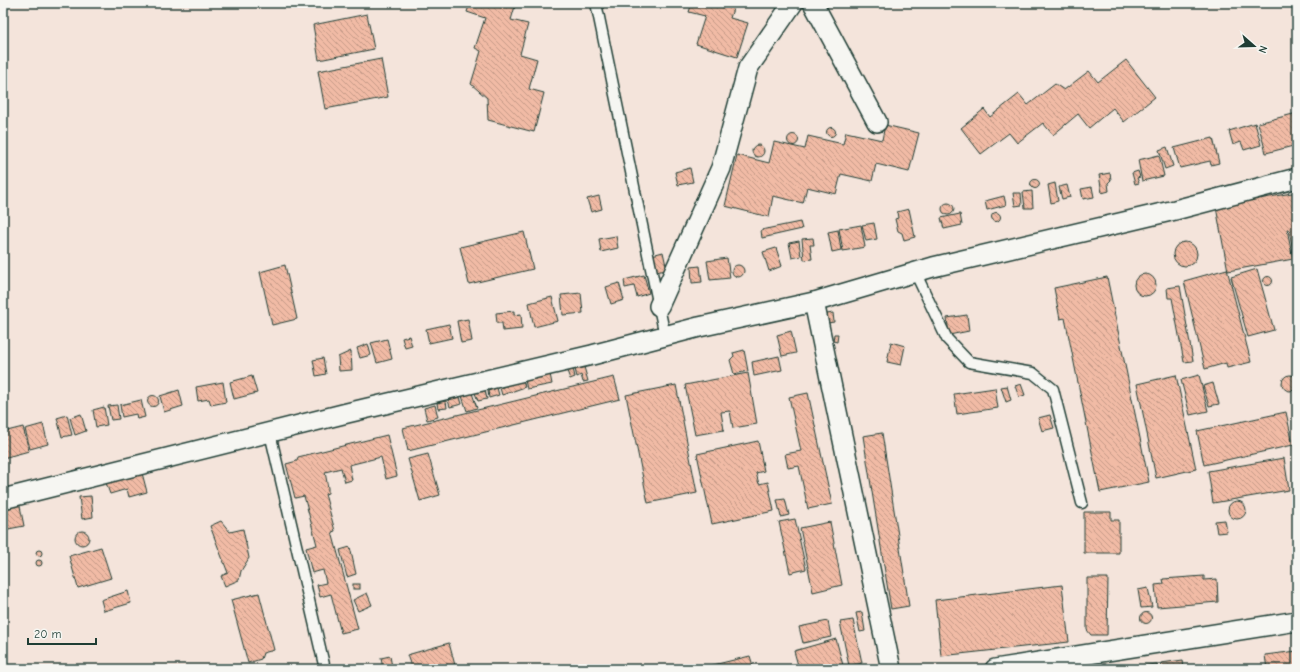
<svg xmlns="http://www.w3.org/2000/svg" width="1300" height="672" viewBox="0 0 1300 672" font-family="'Comic Neue',sans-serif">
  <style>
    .building { fill: url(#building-back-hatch); stroke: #1f3d34 }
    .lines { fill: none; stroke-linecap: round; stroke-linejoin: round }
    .service-casing { stroke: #1f3d34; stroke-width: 13 }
    .minor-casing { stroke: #1f3d34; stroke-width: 22 }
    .service { stroke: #f6f6f2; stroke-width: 10 }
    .minor { stroke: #f6f6f2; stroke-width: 19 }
  </style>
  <defs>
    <pattern id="building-back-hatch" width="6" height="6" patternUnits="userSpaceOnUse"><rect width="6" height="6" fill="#f1bba5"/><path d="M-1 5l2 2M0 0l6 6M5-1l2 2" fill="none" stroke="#c39987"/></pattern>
  </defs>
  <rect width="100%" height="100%" fill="#f4e4db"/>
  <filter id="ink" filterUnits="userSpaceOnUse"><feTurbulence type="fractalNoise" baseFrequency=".025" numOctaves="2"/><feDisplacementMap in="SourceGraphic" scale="8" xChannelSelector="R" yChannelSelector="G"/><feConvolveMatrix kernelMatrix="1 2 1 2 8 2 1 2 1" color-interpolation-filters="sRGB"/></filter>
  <g filter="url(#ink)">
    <g class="building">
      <path d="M470,3H516L511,20L528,24L520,54L537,59L529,89L544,93L534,132L488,120L487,98L471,84L481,51L475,48L485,18L467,12Z"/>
      <path d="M692,3H735L730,18L748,23L737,57L696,44L705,16L689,12Z"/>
      <path d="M367,14L374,49L319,60L313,25Z"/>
      <path d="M381,59L388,97L325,109L318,71Z"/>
      <path d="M1126,60L1155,97L1124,122L1113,108L1089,128L1078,114L1053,135L1043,123L1017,143L1009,133L981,154L961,128L984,109L990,117L1019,94L1028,105L1055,84L1064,90L1089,71L1098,82Z"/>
      <path d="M1297,113V145L1266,153L1258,123Z"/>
      <path d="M1255,123L1261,145L1244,150L1241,142L1233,145L1229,131Z"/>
      <path d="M885,125L919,133L909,172L876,164L872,181L841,174L836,194L807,187L803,203L773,196L769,217L725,206L737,155L769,163L774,142L805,149L808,136L843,144L846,132L882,140Z"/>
      <circle cx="831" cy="132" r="4.5"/>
      <circle cx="793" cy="140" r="5.5"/>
      <path d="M1213,138L1219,163L1211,165L1210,161L1180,168L1174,148Z"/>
      <circle cx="758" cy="151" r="6"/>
      <path d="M1167,147L1173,166L1165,169L1159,150Z"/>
      <path d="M1159,155L1164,176L1142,181L1138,160Z"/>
      <path d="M690,168L693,182L678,185L675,172Z"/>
      <path d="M1138,171L1140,177L1137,178L1139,183L1135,184L1132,173Z"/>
      <path d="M1110,173L1111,180L1108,183L1109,191L1102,193L1099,175Z"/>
      <circle cx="1035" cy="184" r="4.5"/>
      <path d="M1055,183L1058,201L1051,203L1048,185Z"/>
      <path d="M1067,185L1070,197L1062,199L1059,187Z"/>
      <path d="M1092,187L1094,197L1083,199L1081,189Z"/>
      <path d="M1032,191L1033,208H1025L1023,192Z"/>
      <path d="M1297,192V257H1294L1289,229H1287L1293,259L1228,271L1216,207Z"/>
      <path d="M1013,193H1021L1022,205L1015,206Z"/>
      <path d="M599,196L602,209L591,212L587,199Z"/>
      <path d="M1004,196L1006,205L987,210L985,201Z"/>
      <circle cx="948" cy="209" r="6"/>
      <path d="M909,209L915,237L904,240L902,233L898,231L895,219L898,218L897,212Z"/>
      <circle cx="996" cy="217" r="4.5"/>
      <path d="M960,214L962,225L944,229L941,218Z"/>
      <path d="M800,222L802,229L762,238L761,230Z"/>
      <path d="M874,223L877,239L866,241L862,225Z"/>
      <path d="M861,225L865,247L843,251L839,229Z"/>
      <path d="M838,230L841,250L832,252L828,232Z"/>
      <path d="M524,232L533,269L469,284L460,247Z"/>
      <path d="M616,236L618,248L601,252L599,239Z"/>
      <path d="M813,238L814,245H810L812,259L804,260L802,239Z"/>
      <path d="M799,241L801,256L792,258L789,243Z"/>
      <circle cx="1185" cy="254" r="12"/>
      <path d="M776,248L782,266L769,271L763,252Z"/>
      <path d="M663,252L667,270L655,272L652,255Z"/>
      <path d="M727,258L730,278L710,280L707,261Z"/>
      <circle cx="738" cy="271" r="6"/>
      <path d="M285,265L297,319L272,325L260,272Z"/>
      <path d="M700,266L702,282L692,283L691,267Z"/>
      <path d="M1227,269L1251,362L1227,368L1226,363L1205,369L1184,281Z"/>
      <path d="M1257,269L1274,330L1248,337L1231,277Z"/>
      <circle cx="1145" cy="285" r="11"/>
      <path d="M644,275L649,293L637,297L634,286L625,288L624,280Z"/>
      <circle cx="1268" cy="281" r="4.5"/>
      <path d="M1107,277L1149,482L1100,492L1065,318L1060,319L1054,288Z"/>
      <path d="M619,283L624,300L611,304L606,287Z"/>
      <path d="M1180,286L1193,361L1184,362L1172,298H1168L1167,288Z"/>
      <path d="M581,293L583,313L563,315L561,295Z"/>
      <path d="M552,297L558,321L534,327L529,303Z"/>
      <path d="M514,311V315L521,314L522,329L503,331L502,323H497L496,313Z"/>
      <path d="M833,313L834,322L828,323L827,314Z"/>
      <path d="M967,315L969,331L949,335L947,318Z"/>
      <path d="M468,319L472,341L461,343L457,321Z"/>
      <path d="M449,324L452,338L429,343L426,329Z"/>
      <path d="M791,331L796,353L782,356L777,335Z"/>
      <path d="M834,334H838L837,342L833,341Z"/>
      <path d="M409,336L412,346L405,348L402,338Z"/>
      <path d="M387,339L392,359L377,363L371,343Z"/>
      <path d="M891,342L905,346L901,365L887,362Z"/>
      <path d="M368,344L371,355L360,358L357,348Z"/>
      <path d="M744,350L748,371L734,374L730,360L734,356L733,353Z"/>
      <path d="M351,351L352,370L339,371L338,357Z"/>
      <path d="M779,356L782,370L754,376L752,362Z"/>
      <path d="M323,358L326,374L316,376L313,360Z"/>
      <path d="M584,367L588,381L583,382L581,375L577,377L575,369Z"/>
      <path d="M573,369L575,377L570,379L567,371Z"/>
      <path d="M748,373L757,424L733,428L730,411L721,412L724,430L695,435L685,385Z"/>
      <path d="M550,374L552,384L527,389L525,380Z"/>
      <circle cx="1290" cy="383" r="8"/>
      <path d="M1176,375L1196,469L1156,478L1137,384Z"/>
      <path d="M1199,375L1208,411L1190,415L1181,380Z"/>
      <path d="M252,376L257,393L234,399L230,382Z"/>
      <path d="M614,377L620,399L408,451L403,428Z"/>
      <path d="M523,380L525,387L502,395L500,388Z"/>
      <path d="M223,382L226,402L211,405L209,399L198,401L196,387Z"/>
      <path d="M1213,383L1219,404L1209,406L1203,386Z"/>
      <path d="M1021,384L1025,395L1019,397L1015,386Z"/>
      <path d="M676,385L697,493L648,503L626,395Z"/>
      <path d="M1007,386L1011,400L1006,402L1001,387Z"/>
      <path d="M497,388L499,395L489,398L488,391Z"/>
      <path d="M995,388L998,408L957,414L954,394Z"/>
      <path d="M179,390L183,406L164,412L160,396Z"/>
      <path d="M485,390L487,399L478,401L475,393Z"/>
      <path d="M472,393L477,408L467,411L462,396Z"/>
      <path d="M808,393L832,504L808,509L799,466L788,468L785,454L801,451L789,397Z"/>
      <circle cx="153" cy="401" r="5.5"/>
      <path d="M460,397L462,404L450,407L448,400Z"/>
      <path d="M141,400L145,417L137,419L136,414L122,417L120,405Z"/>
      <path d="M446,401L447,408L438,409L437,403Z"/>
      <path d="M117,405L119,419L111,420L108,406Z"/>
      <path d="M435,405L438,417L427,420L424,408Z"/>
      <path d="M104,407L107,425L96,427L93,410Z"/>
      <path d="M1286,412L1293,445L1204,465L1197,431Z"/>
      <path d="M81,414L86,431L75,435L70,418Z"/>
      <path d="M67,415L72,435L62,437L57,418Z"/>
      <path d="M1050,415L1054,428L1042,431L1038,418Z"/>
      <path d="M43,424L48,444L30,449L25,429Z"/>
      <path d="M23,427L29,451L3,458V432Z"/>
      <path d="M882,433L909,606L891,609L863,436Z"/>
      <path d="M387,435L397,476L386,479L381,457L349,465L352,480L345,482L341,468L325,472L328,488V493L325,494L335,531L332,532L358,629L341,633L331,594L320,597L317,585L326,583L323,570L312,573L306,548L317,545L304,496L295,498L286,464L297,461L298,457Z"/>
      <path d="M758,441L764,471L756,473L759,484L768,482L774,511L712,524L697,454Z"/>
      <path d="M428,454L440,495L420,501L408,459Z"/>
      <path d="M1284,458L1289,490L1213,503L1208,471Z"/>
      <path d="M142,473L147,492L129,497L127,489L110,494L106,483Z"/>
      <path d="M91,496L93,517L82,519L79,497Z"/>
      <path d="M785,499L789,515L781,517L777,500Z"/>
      <circle cx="1237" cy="510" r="9"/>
      <path d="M19,501L24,526L3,530V504Z"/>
      <path d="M1084,512H1111V520H1119V553H1084Z"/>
      <path d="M795,519L806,569L790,573L779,522Z"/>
      <path d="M1225,520L1227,532L1217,533L1215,521Z"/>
      <path d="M221,521L230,532L243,529L249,558L241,571L239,580L225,586L221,576L228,573L210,526Z"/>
      <path d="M830,522L842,585L813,592L800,528Z"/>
      <circle cx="82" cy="538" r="7"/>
      <path d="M101,547L111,578L78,588L69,556Z"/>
      <path d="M350,547L356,574L347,577L340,550Z"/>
      <circle cx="39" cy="553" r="3"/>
      <circle cx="39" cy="563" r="3"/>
      <path d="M1204,576V580L1217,579L1218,602L1157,607L1155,585L1164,584L1163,579Z"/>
      <path d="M1087,578H1108L1107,635H1091L1087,630Z"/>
      <rect x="353" y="584" width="7" height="5"/>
      <path d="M1062,585L1069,642L941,656L935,600Z"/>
      <path d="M1148,588L1152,607L1141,608L1138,590Z"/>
      <path d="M128,591L131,603L104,611L101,600Z"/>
      <path d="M259,593L274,650L263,653L261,659L248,663L231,600Z"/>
      <path d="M367,593L372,605L358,611L353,600Z"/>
      <path d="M862,612L865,631L860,632L856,613Z"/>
      <circle cx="1146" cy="618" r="5.5"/>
      <path d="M853,620L862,663L849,666L840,622Z"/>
      <path d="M828,621L831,637L803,643L799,627Z"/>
      <path d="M836,639L844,669H799L794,651Z"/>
      <path d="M449,643L456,669H412L407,655Z"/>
      <path d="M1297,651V669H1267L1265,655Z"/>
      <path d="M390,656L392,667L383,669L381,658Z"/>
      <path d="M750,656L754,669H697Z"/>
      <path d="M1183,660L1184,669H1161V663Z"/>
      <path d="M1157,664V669H1118V668Z"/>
      <path d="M1223,665L1224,669H1188V667Z"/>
    </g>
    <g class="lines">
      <g class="service-casing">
        <g id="service">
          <path d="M596,3L665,336"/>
          <path d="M915,272L947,339L969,362L1033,373L1053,389L1082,503"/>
          <path d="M270,433L325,669"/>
        </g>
      </g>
      <g class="minor-casing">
        <g id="minor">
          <path d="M813,3L877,122"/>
          <path d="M814,302L891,669"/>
          <path d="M659,306L721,168L748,68L793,3"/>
          <path d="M3,499L347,413L592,355L699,327L814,302L933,267L1175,210L1297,178"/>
          <path d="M995,669L1297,621"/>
        </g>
      </g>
      <use href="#service" class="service"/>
      <use href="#minor" class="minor"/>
    </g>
  </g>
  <rect width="1300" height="672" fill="none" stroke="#f6f6f2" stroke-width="16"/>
  <rect x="8" y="8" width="1284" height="656" fill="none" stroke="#1f3d34" stroke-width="1.5" filter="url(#ink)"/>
  <g transform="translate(1254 46) rotate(110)" stroke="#f6f6f2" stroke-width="3" paint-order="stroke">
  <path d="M0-3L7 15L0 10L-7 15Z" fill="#1f3d34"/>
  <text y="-6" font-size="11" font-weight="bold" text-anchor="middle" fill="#1f3d34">N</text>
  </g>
  <path d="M28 638v6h68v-6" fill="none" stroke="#1f3d34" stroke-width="2"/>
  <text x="34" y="638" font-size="12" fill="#1f3d34" stroke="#f6f6f2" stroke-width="3" paint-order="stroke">20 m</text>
</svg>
